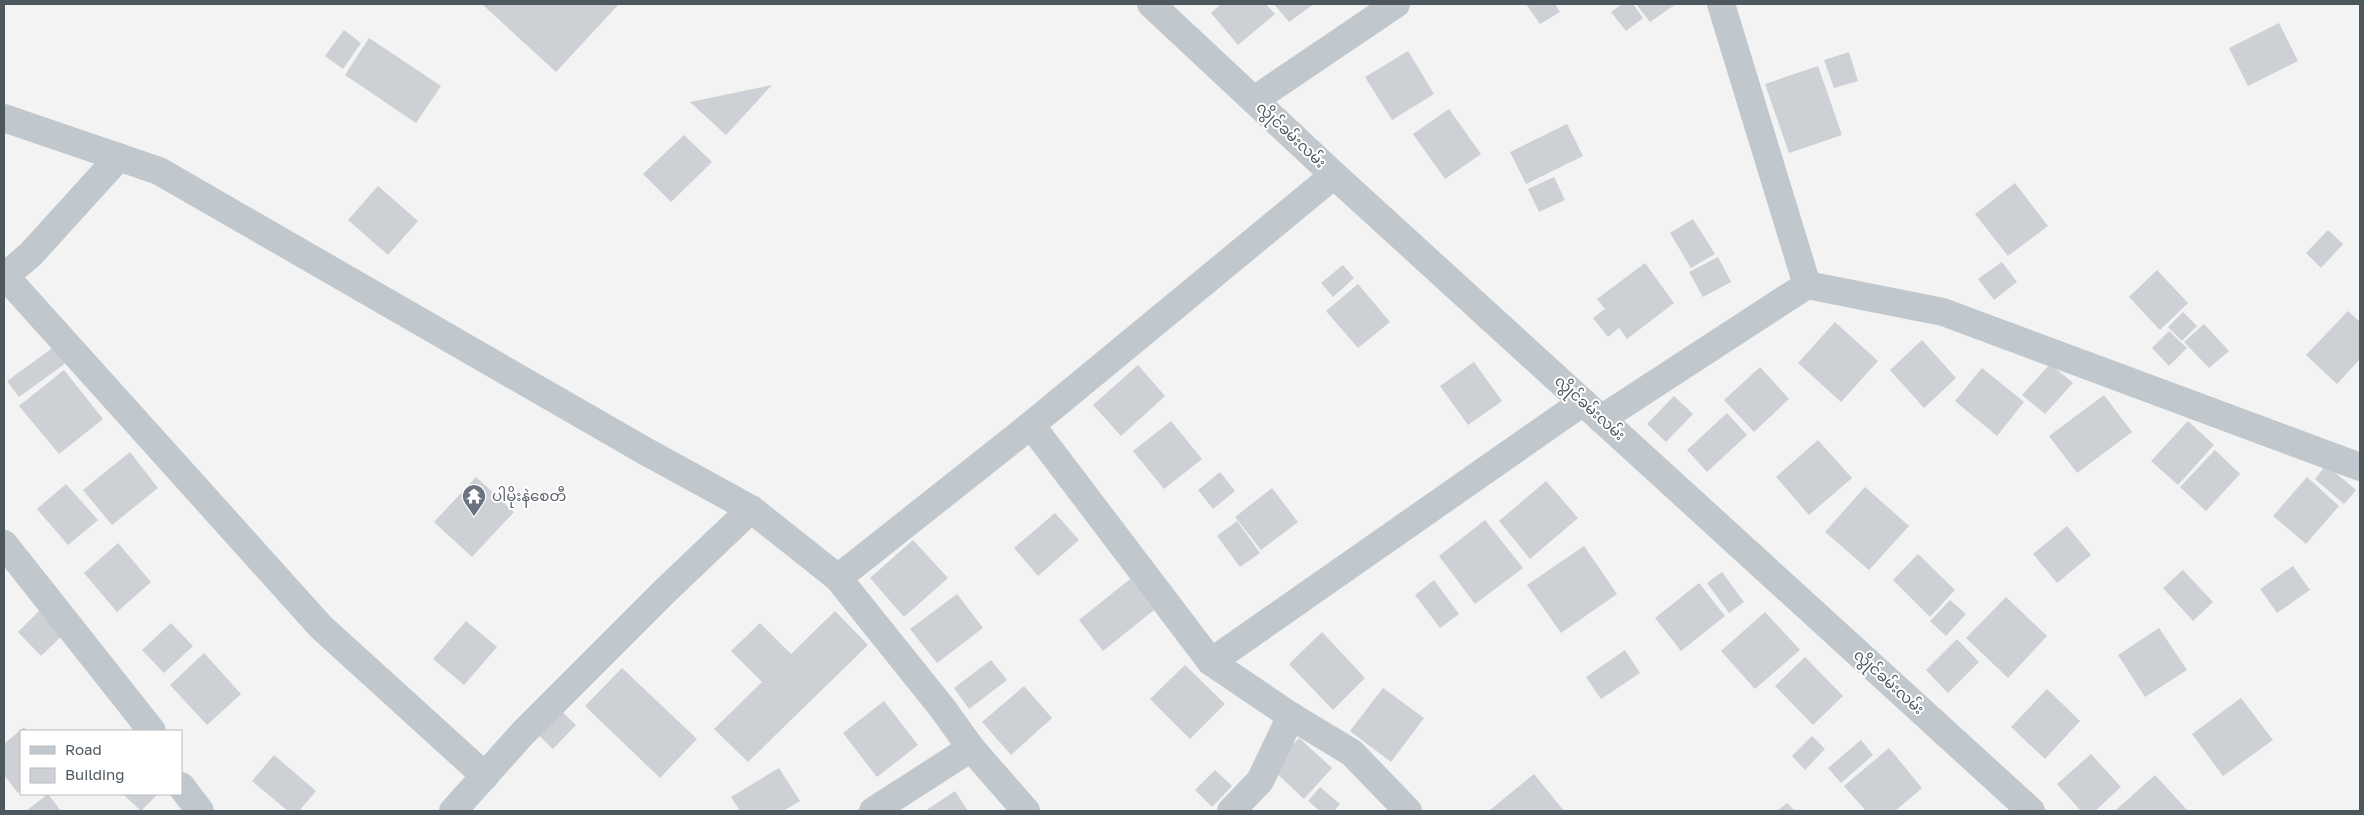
<svg xmlns="http://www.w3.org/2000/svg" width="2364" height="815" viewBox="0 0 2364 815" font-family="'Golos Text','Noto Sans Myanmar',sans-serif">
  <style>
    .building { fill: #cdd0d4 }
    .lines { fill: none; stroke-linecap: round; stroke-linejoin: round }
    .street { stroke: #c0c8cd; stroke-width: 28 }
    .labels { text-anchor: middle; stroke-width: 4; stroke-linejoin: round; paint-order: stroke }
    .street-label { font-size: 15px; fill: #4d585e; stroke: #fff }
    .worship-label { font-size: 15px; fill: #5b616d; stroke: #fff; text-anchor: start }
  </style>
  <rect width="100%" height="100%" fill="#f4f3f3"/>
  <g class="building">
    <path d="M482,4H619L556,72Z"/>
    <path d="M1221,4H1266L1275,14L1238,45L1211,13Z"/>
    <path d="M1274,4H1314L1289,22Z"/>
    <path d="M1526,4H1555L1560,12L1540,24Z"/>
    <path d="M1622,4H1633L1643,18L1626,31L1611,12Z"/>
    <path d="M1636,4H1676L1650,22Z"/>
    <path d="M2279,23L2298,61L2248,86L2229,48Z"/>
    <path d="M344,30L361,43L343,69L325,56Z"/>
    <path d="M369,38L441,86L416,123L345,75Z"/>
    <path d="M1408,51L1434,94L1392,120L1365,77Z"/>
    <path d="M1849,52L1858,81L1834,88L1824,60Z"/>
    <path d="M1818,66L1842,135L1789,153L1765,84Z"/>
    <path d="M772,85L726,135L690,102Z"/>
    <path d="M1449,109L1481,154L1445,179L1413,134Z"/>
    <path d="M1567,124L1583,156L1526,184L1510,152Z"/>
    <path d="M684,135L712,162L671,202L643,174Z"/>
    <path d="M1554,177L1565,200L1539,212L1528,189Z"/>
    <path d="M2015,183L2048,226L2008,256L1975,214Z"/>
    <path d="M378,186L418,221L388,255L348,220Z"/>
    <path d="M1693,219L1715,254L1691,268L1670,233Z"/>
    <path d="M2328,230L2343,244L2321,268L2306,253Z"/>
    <path d="M1718,257L1731,282L1703,297L1689,272Z"/>
    <path d="M2002,262L2017,282L1994,300L1978,279Z"/>
    <path d="M1645,263L1674,303L1627,339L1619,328L1608,337L1593,318L1605,309L1597,299Z"/>
    <path d="M1343,265L1354,278L1333,297L1321,283Z"/>
    <path d="M2157,270L2188,303L2160,330L2129,297Z"/>
    <path d="M1358,284L1390,322L1358,348L1326,311Z"/>
    <path d="M2348,311L2360,322V359L2337,384L2306,355Z"/>
    <path d="M2183,312L2197,326L2182,341L2168,327Z"/>
    <path d="M1835,322L1878,361L1841,402L1798,363Z"/>
    <path d="M2204,324L2229,351L2209,368L2184,342Z"/>
    <path d="M2169,331L2187,348L2169,366L2152,348Z"/>
    <path d="M1922,340L1956,378L1924,408L1890,370Z"/>
    <path d="M58,344L70,360L19,397L7,381Z"/>
    <path d="M1474,362L1502,401L1468,425L1440,386Z"/>
    <path d="M2050,364L2073,383L2045,414L2022,395Z"/>
    <path d="M1138,365L1165,396L1121,436L1093,405Z"/>
    <path d="M1760,367L1789,399L1754,432L1724,400Z"/>
    <path d="M1982,368L2024,402L1997,436L1955,401Z"/>
    <path d="M64,370L103,419L59,454L19,406Z"/>
    <path d="M2104,395L2132,432L2077,473L2049,436Z"/>
    <path d="M1674,396L1693,414L1666,442L1647,424Z"/>
    <path d="M1727,413L1747,435L1707,472L1687,450Z"/>
    <path d="M1171,421L1202,459L1164,489L1133,451Z"/>
    <path d="M2188,421L2214,445L2178,485L2151,461Z"/>
    <path d="M1818,440L1852,478L1809,515L1776,477Z"/>
    <path d="M2215,450L2240,474L2206,511L2180,487Z"/>
    <path d="M130,452L158,488L112,525L83,490Z"/>
    <path d="M2326,465L2356,490L2344,504L2315,479Z"/>
    <path d="M1220,472L1235,491L1213,509L1198,490Z"/>
    <path d="M476,477L514,512L472,557L434,522Z"/>
    <path d="M2307,477L2339,506L2306,544L2273,516Z"/>
    <path d="M1546,481L1578,518L1530,559L1499,521Z"/>
    <path d="M66,484L98,520L68,545L37,509Z"/>
    <path d="M1865,487L1909,526L1869,570L1825,532Z"/>
    <path d="M1272,488L1298,522L1261,550L1235,517Z"/>
    <path d="M1055,513L1079,540L1038,576L1014,548Z"/>
    <path d="M1485,520L1523,568L1475,604L1439,556Z"/>
    <path d="M1237,521L1260,553L1240,567L1217,536Z"/>
    <path d="M2067,526L2091,555L2057,583L2033,554Z"/>
    <path d="M913,540L948,578L904,617L870,578Z"/>
    <path d="M118,543L151,582L117,612L84,573Z"/>
    <path d="M1584,546L1617,594L1561,633L1527,585Z"/>
    <path d="M1918,554L1955,590L1930,617L1893,580Z"/>
    <path d="M2293,566L2310,590L2277,613L2260,589Z"/>
    <path d="M2183,570L2213,602L2193,621L2163,588Z"/>
    <path d="M1722,572L1744,602L1729,613L1707,583Z"/>
    <path d="M1130,579L1154,610L1103,651L1079,620Z"/>
    <path d="M1434,580L1459,614L1440,628L1415,595Z"/>
    <path d="M1699,583L1725,616L1681,651L1655,618Z"/>
    <path d="M957,594L983,628L937,663L910,629Z"/>
    <path d="M2006,597L2047,636L2008,678L1966,638Z"/>
    <path d="M1950,600L1966,614L1946,636L1930,621Z"/>
    <path d="M41,609L65,633L41,656L18,632Z"/>
    <path d="M835,611L868,645L748,762L714,729L762,682L731,651L760,623L791,654Z"/>
    <path d="M1765,612L1800,650L1755,689L1721,651Z"/>
    <path d="M466,621L497,647L464,685L433,659Z"/>
    <path d="M171,623L193,646L164,673L142,650Z"/>
    <path d="M2159,628L2187,670L2145,697L2118,655Z"/>
    <path d="M1322,632L1365,678L1333,710L1289,664Z"/>
    <path d="M1957,639L1979,662L1948,693L1926,670Z"/>
    <path d="M1625,650L1640,673L1601,699L1586,677Z"/>
    <path d="M204,653L241,694L207,725L170,685Z"/>
    <path d="M1805,657L1843,696L1813,725L1775,686Z"/>
    <path d="M991,660L1007,680L969,709L954,688Z"/>
    <path d="M1185,665L1225,704L1190,739L1150,699Z"/>
    <path d="M622,668L697,739L660,778L585,706Z"/>
    <path d="M1024,686L1052,718L1011,755L982,722Z"/>
    <path d="M1383,688L1424,718L1391,762L1350,731Z"/>
    <path d="M2047,689L2080,721L2045,759L2011,727Z"/>
    <path d="M2241,698L2273,740L2223,776L2192,734Z"/>
    <path d="M884,701L918,745L877,777L843,733Z"/>
    <path d="M555,705L576,725L553,749L532,729Z"/>
    <path d="M24,727L27,731H21V791L18,793L4,775V744Z"/>
    <path d="M1812,736L1825,749L1805,770L1792,756Z"/>
    <path d="M1299,738L1332,768L1304,799L1271,768Z"/>
    <path d="M1861,740L1873,755L1841,783L1828,768Z"/>
    <path d="M1889,748L1922,788L1895,811H1866L1844,786Z"/>
    <path d="M2091,754L2121,787L2095,811H2081L2057,784Z"/>
    <path d="M274,755L316,791L299,811H288L252,781Z"/>
    <path d="M779,768L800,801L783,811H740L731,797Z"/>
    <path d="M1215,770L1232,786L1212,807L1195,790Z"/>
    <path d="M1534,774L1564,811H1491L1490,810Z"/>
    <path d="M2155,775L2188,811H2115Z"/>
    <path d="M1320,787L1340,804L1334,811H1320L1308,801Z"/>
    <path d="M955,791L968,811H925Z"/>
    <path d="M48,794L61,811H26Z"/>
    <path d="M123,794H158L141,811Z"/>
    <path d="M1787,803L1795,811H1777Z"/>
  </g>
  <g class="lines">
    <g class="street">
      <path d="M1151,4L1334,175L2031,811"/>
      <path d="M1721,4L1807,285"/>
      <path d="M1254,100L1396,4"/>
      <path d="M4,118L159,171L645,451L751,509L838,578L943,709L971,748L1026,811"/>
      <path d="M5,276L321,627L485,776"/>
      <path d="M4,277L31,254L119,157"/>
      <path d="M1601,419L1807,285L1943,312L2360,467"/>
      <path d="M1031,425L1211,662L1291,716L1352,753L1408,811"/>
      <path d="M4,544L152,731"/>
      <path d="M838,578L1031,425L1334,175"/>
      <path d="M1211,662L1583,402"/>
      <path d="M181,786L200,811"/>
      <path d="M453,811L523,733L664,592L751,509"/>
      <path d="M873,811L971,748"/>
      <path d="M1231,811L1260,781L1291,716"/>
    </g>
  </g>
  <defs>
    <g id="temple-pin" transform="scale(1.25)"><path d="M0 17L-7.5 6A9.5 9.5 0 1 1 7.5 6Z" fill="#6b7280" stroke="#fff"/><path d="M0-6L5-2H3V0L6.5 2.5H4V6H1.5V3h-3V6H-4V2.5H-6.5L-3 0V-2H-5Z" fill="#fff"/></g>
  </defs>
  <g fill-rule="evenodd">
    <use href="#temple-pin" x="474" y="496"/>
  </g>
  <g class="labels">
    <g class="street-label">
      <text transform="translate(1291 135) rotate(43)" y="5">လွိုင်ခမ်းလမ်း</text>
      <text transform="translate(1590 408) rotate(42)" y="5">လွိုင်ခမ်းလမ်း</text>
      <text transform="translate(1889 682) rotate(42)" y="5">လွိုင်ခမ်းလမ်း</text>
    </g>
    <g class="worship-label">
      <text x="492" y="501">ပါမိုးနဲစေတီ</text>
    </g>
  </g>
  <rect width="2364" height="815" fill="none" stroke="#4d585e" stroke-width="10"/>
  <rect x="20" y="730" width="162" height="65" fill="#ffffff" stroke="#b8bcbf"/>
  <rect x="30" y="746" width="25" height="8" fill="#c0c8cd" stroke="#b8bcbf"/>
  <text x="65" y="755" font-size="15" fill="#4d585e">Road</text>
  <rect x="30" y="768" width="25" height="15" fill="#cdd0d4" stroke="#b8bcbf"/>
  <text x="65" y="780" font-size="15" fill="#4d585e">Building</text>
</svg>
